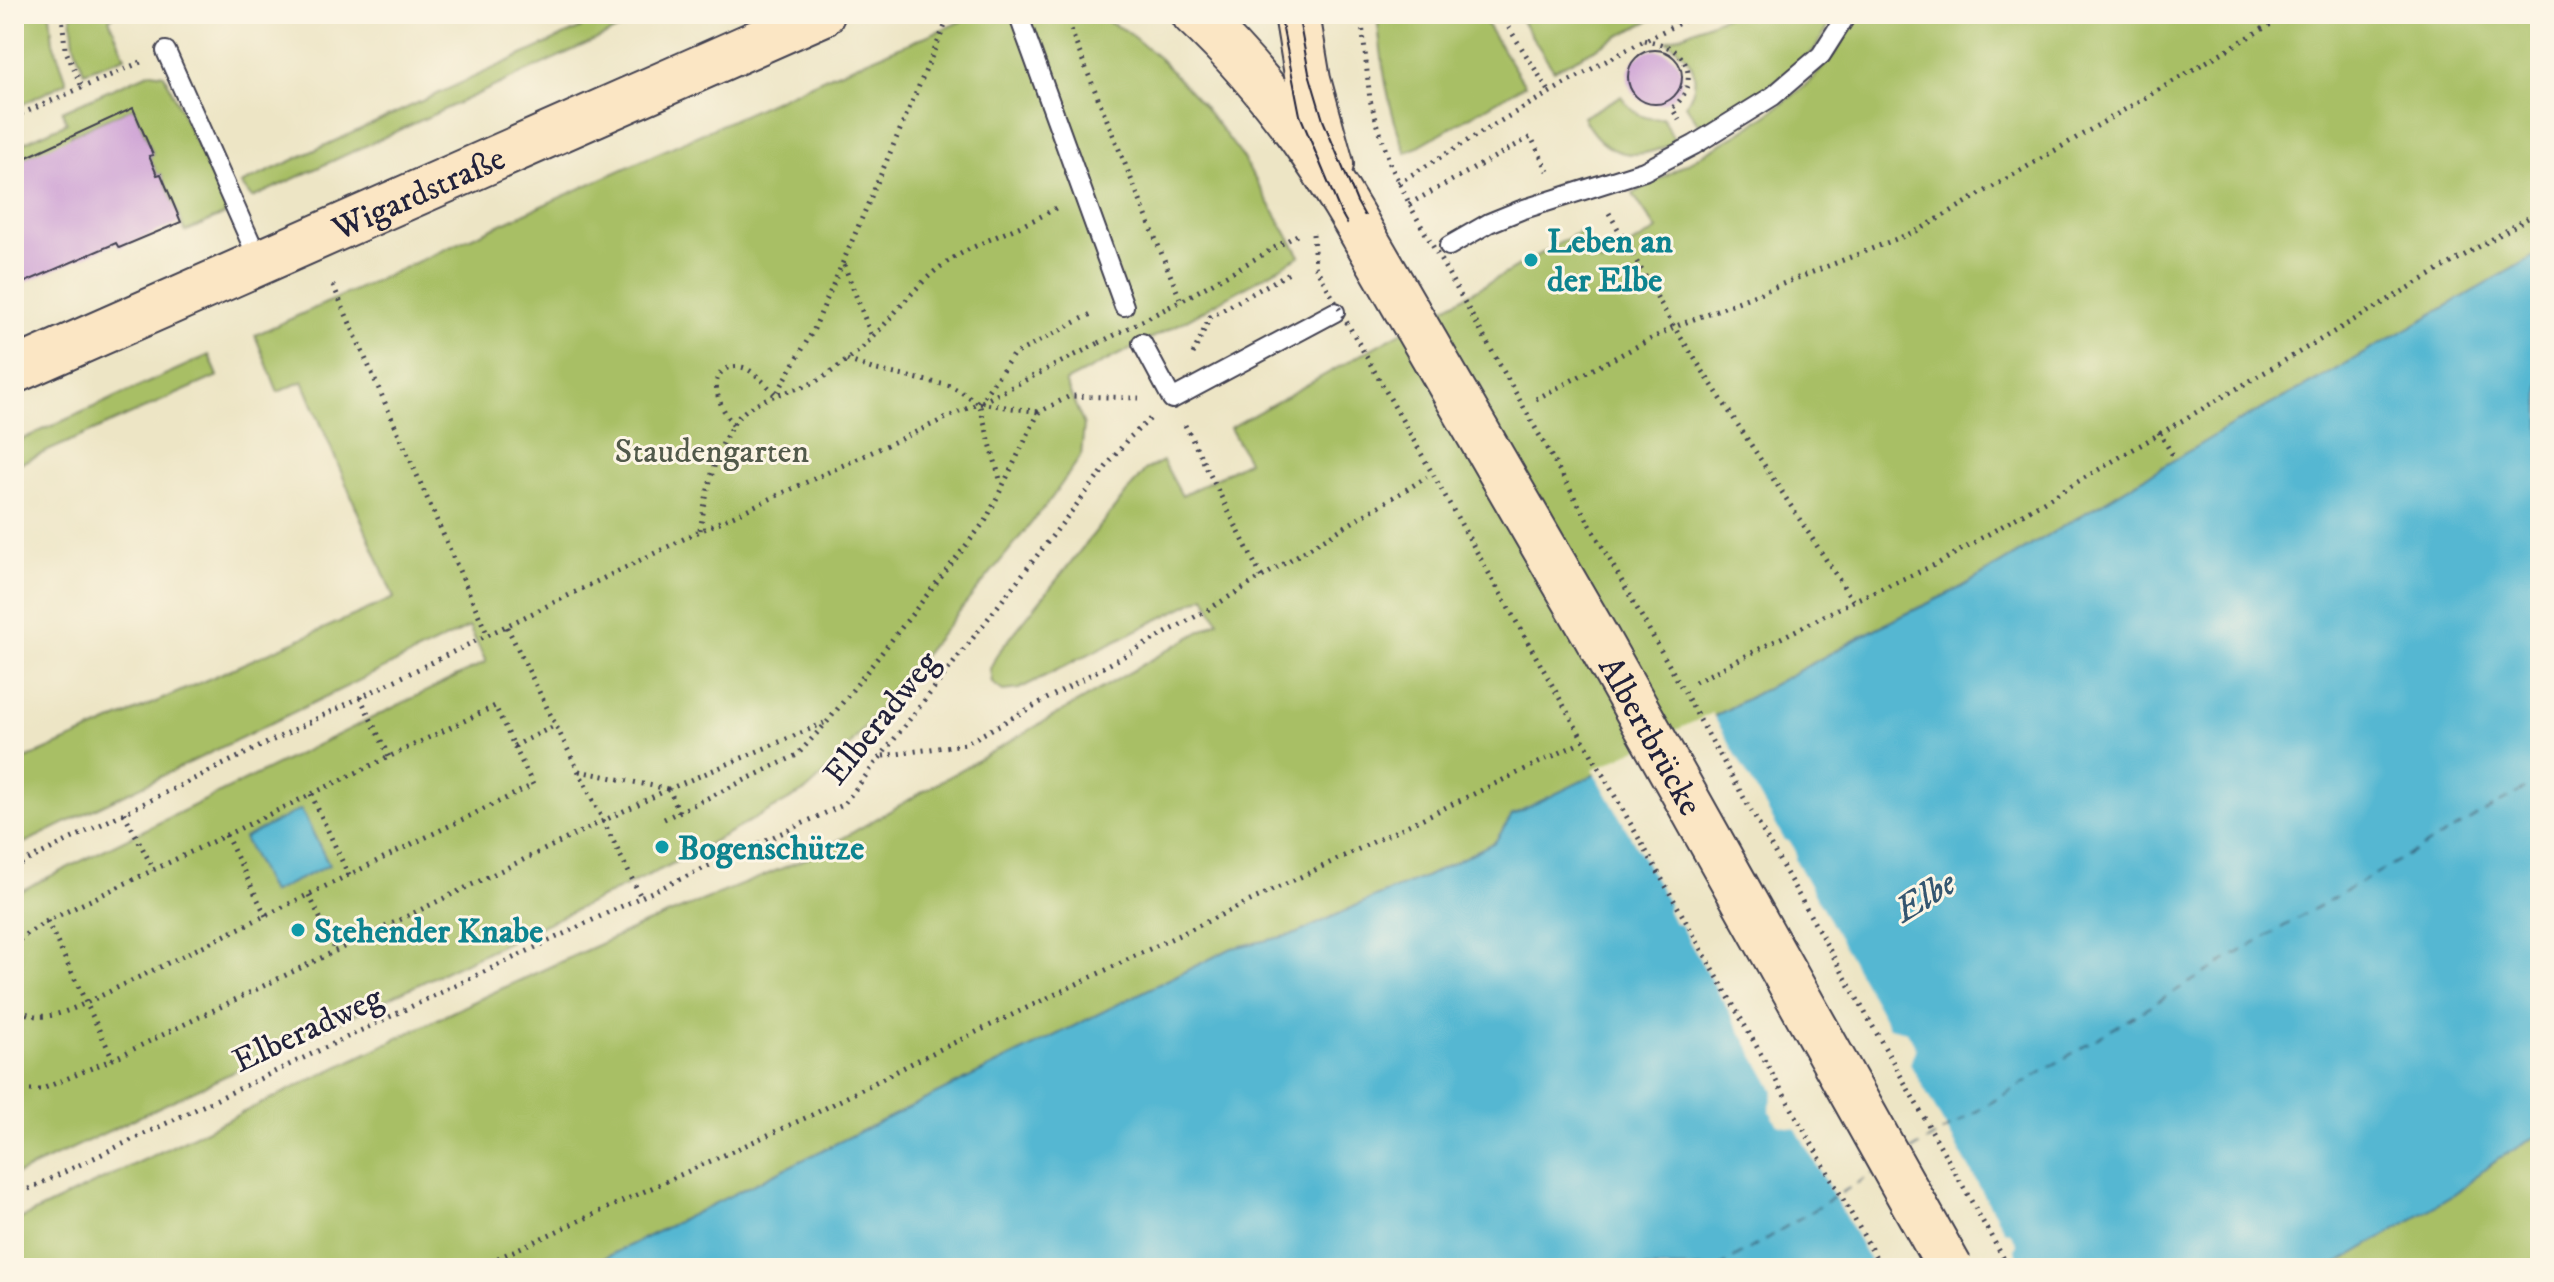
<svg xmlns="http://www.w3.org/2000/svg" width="2554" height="1282" viewBox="0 0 2554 1282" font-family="'IM FELL DW Pica',serif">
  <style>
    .green { fill: #a8bf65; stroke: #657050; stroke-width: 2 }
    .water { fill: #54b7d2; stroke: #3b6c86; stroke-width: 2 }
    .pier { fill: #ede5c5 }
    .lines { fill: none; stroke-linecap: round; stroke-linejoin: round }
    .ferry { stroke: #345670; stroke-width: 2; stroke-dasharray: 10 8; stroke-linecap: butt }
    .building { fill: #cda1d5 }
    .lane-casing { stroke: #403f50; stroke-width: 22 }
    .secondary-casing { stroke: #403f50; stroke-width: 48 }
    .path { stroke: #403f50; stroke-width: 5; stroke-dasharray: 2 6; stroke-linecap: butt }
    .lane { stroke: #fff; stroke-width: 18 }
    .secondary { stroke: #fbe6c4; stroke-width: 44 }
    .tram { stroke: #22223b; stroke-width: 2 }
    .secondary-bridge-casing { stroke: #403f50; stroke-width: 48; stroke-linecap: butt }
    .path-bridge { stroke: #403f50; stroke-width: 5; stroke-dasharray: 2 6; stroke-linecap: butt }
    .secondary-bridge { stroke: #fbe6c4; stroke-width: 44 }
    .culture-dot { fill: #0f9aa8; stroke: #fcf5e5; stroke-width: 3 }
    .labels { text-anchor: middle; stroke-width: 6; stroke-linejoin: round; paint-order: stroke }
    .street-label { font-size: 34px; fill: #22223b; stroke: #fcf5e5 }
    .culture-label { font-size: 34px; font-weight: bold; fill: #0d838f; stroke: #fcf5e5; text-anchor: start }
    .park-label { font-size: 34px; fill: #51594a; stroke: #fcf5e5 }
    .water-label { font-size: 36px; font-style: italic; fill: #345670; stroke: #fcf5e5 }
  </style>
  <rect width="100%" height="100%" fill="#fcf5e5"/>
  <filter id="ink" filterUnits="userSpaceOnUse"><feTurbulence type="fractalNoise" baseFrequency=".0125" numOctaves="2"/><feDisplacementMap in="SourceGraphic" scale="16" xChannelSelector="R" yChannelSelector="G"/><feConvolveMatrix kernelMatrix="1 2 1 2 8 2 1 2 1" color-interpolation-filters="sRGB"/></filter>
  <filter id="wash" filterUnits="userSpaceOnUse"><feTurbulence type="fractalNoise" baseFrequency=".006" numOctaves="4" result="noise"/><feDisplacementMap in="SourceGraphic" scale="32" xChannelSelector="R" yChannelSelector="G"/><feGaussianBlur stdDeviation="1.8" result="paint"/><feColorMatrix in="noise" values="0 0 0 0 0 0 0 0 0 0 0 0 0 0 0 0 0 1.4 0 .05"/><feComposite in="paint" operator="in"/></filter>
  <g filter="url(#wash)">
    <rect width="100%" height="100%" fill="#ede5c5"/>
    <g class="green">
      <path d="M14,14H50L53,42L67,82L19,106L14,95Z"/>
      <path d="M71,14H117L109,19L125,57L84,72L74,44Z"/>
      <path d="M575,14H628L632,23L252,198L241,184L581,28Z"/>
      <path d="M979,14H1091L1125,30L1160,59L1201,103L1241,155L1300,256L1179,324L1065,382L1084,425L1081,456L1051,499L834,765L807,790L670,865L14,1176V894L486,662L469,627L14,848V764L394,598L303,381L278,392L255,335L827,77Z"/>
      <path d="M1480,14L1525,85L1406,153C1387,108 1382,63 1377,15Z"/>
      <path d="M1517,14H1662L1554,70Z"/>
      <path d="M1731,14H1836L1815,49L1766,89L1700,127L1686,105C1704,77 1692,57 1667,41Z"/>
      <path d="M1859,14H2540V253L2326,375L2234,424L1960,588L1877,628L1717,715L1513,815L1495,842L1423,878L1375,897L1296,934L1232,948L584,1268H14V1222L492,993L635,928L810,857L1218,621L1205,596L1019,689L1003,691L992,683L990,669L997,654L1145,470L1163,461L1182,496L1248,461L1230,428L1583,230L1601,263L1657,230L1633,194C1692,160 1785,114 1829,61C1840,47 1850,30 1859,14Z"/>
      <path d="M151,72L164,74L228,213L185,232L161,174L157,175L149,156L153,154L133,108L71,135V139L14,163V147L67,123L62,111Z"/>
      <path d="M1621,96C1632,112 1643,121 1663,118L1675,142C1637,162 1605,159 1583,117Z"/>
      <path d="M209,355L218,376L14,466V443Z"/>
      <path d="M2540,1134V1268H2330L2458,1192L2493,1162Z"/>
    </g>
    <g class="water">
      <path d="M2540,253V1134L2493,1162L2458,1192L2330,1268H584L1232,948L1296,934L1375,897L1423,878L1495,842L1512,815L1717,715L1877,628L1960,588L2234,424L2326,375Z"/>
      <path d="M301,809L329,865L271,893L244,838Z"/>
    </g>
    <path class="pier" d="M1712,713L1784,839L1790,842L1796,854L1795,859L1889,1027L1907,1031L1916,1047L1910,1064L2004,1230L2010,1232L2017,1244L2015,1250L2025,1268H1874L1796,1129L1778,1125L1769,1110L1774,1091L1680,925L1674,923L1668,911L1669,904L1593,770Z"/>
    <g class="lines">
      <g class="ferry">
        <path d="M1911,1151L2258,941L2540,780"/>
        <path d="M1718,1268L1874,1173"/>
      </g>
    </g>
    <g id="blocks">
      <g class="building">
        <circle cx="1655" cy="77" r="27"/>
        <path d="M133,108L153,155L149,156L157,175L161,174L181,222L119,248L116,243L14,287V163Z"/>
      </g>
    </g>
  </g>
  <g filter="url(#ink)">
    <use href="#blocks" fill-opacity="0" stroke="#403f50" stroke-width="2"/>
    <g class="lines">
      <g class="lane-casing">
        <g id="lane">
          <path d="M1018,14L1124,306"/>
          <path d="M166,51L260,263"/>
          <path d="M1449,246L1489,223L1521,210L1644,171L1694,145L1773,96L1821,55L1847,14"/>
          <path d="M1142,343L1172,399L1335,312"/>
        </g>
      </g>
      <g class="secondary-casing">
        <g id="secondary">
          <path d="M1194,14C1262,77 1320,158 1365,238"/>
          <path d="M1297,14L1308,80L1331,164"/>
          <path id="s1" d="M14,371L822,14"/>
        </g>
      </g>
      <g class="path">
        <path d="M62,14L65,49L82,87"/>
        <path d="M149,14L155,26"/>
        <path d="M1072,14L1070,26L1076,44L1181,301L1297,235"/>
        <path d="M1361,14L1370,100L1390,164L1413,211"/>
        <path d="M1500,14L1549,91"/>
        <path d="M1644,40C1653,42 1662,44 1670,48C1695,62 1693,92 1672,108L1679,120"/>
        <path d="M14,117L141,62"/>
        <path d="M1398,183C1496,123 1594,64 1698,14"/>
        <path d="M1409,204L1531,137L1548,171"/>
        <path d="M1609,213L1674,327L1853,601"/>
        <path d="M1313,234L1315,266"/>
        <path d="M844,265L872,337"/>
        <path d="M333,285L488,636"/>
        <path d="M1169,307L1181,301"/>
        <path d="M1193,354L1210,317L1291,272"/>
        <path d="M847,360L872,369L951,386L979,403L1001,483"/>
        <path d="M1536,399L1674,327L1919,230L2288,14"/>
        <path d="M982,402L1099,343"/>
        <path d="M979,403L1013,355L1095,312"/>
        <path d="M733,425C723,411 704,378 728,368C734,366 741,366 747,369C758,375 767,386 776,395L814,329L950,14"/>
        <path d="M1185,425L1262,578"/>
        <path d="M2159,432L2175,459"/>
        <path d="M700,530C706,496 713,457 732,426C749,398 782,395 810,384C822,379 835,369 846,361C880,336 903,298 935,271C972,241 1020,231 1059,206"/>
        <path d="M507,627L641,897"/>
        <path d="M1695,682L1853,601L1939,563L2540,211"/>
        <path d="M360,697L389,757"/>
        <path d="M514,746L556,725"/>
        <path d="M883,756L965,744L1209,609L1427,477"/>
        <path d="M579,771L668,789"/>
        <path d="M311,794L349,876"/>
        <path d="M679,812L669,789L824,723"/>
        <path d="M124,813L154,870"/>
        <path d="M664,819L797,755L828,721L986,520L1039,412L1070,396L1139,398"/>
        <path d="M226,835L266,916"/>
        <path d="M14,867L700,531L979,403L1039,412"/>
        <path d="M309,895L336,951"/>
        <path d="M47,921L113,1059"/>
        <path d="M14,946L23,936L47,921L495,706L533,785L86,1003C63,1013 35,1026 14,1005"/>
        <path d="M14,1090H40L113,1059L669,789"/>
        <path d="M14,1196L641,897L843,805L1127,440L1151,418"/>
        <path d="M476,1268L814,1114L920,1059L1578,744"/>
      </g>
      <use href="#lane" class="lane"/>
      <use href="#secondary" class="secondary"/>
      <g class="tram">
        <path d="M1280,14L1300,115L1340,211L1937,1268"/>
        <path d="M1298,14L1309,73L1323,120L1357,202L1957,1268"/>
      </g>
      <g class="secondary-bridge-casing">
        <g id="secondary-bridge">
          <path id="s2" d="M1365,238L1595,635L1950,1268"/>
        </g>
      </g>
      <g class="path-bridge">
        <path d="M1413,211L2009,1268"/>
        <path d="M1315,266L1882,1268"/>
        <path d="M1099,343L1169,307"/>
      </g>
      <use href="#secondary-bridge" class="secondary-bridge"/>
    </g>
  </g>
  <g class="culture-dot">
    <circle cx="1531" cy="260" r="8"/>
    <circle cx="662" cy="847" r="8"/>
    <circle cx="298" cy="930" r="8"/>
  </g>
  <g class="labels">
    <g class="street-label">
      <text dy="12" stroke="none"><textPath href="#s1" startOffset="442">Wigardstraße</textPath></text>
      <text transform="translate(880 717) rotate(-51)" y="12">Elberadweg</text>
      <text dy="12" stroke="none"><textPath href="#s2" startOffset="574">Albertbrücke</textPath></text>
      <text transform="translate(307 1028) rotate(-25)" y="12">Elberadweg</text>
    </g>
    <g class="culture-label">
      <text x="1547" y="252">Leben an<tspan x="1547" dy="39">der Elbe</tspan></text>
      <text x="678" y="859">Bogenschütze</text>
      <text x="314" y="942">Stehender Knabe</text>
    </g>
    <g class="park-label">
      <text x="712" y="462">Staudengarten</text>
    </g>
    <g class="water-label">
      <text transform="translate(1924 895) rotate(-32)" y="13">Elbe</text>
    </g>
  </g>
  <rect width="2554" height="1282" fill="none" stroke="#fcf5e5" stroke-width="48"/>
</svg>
